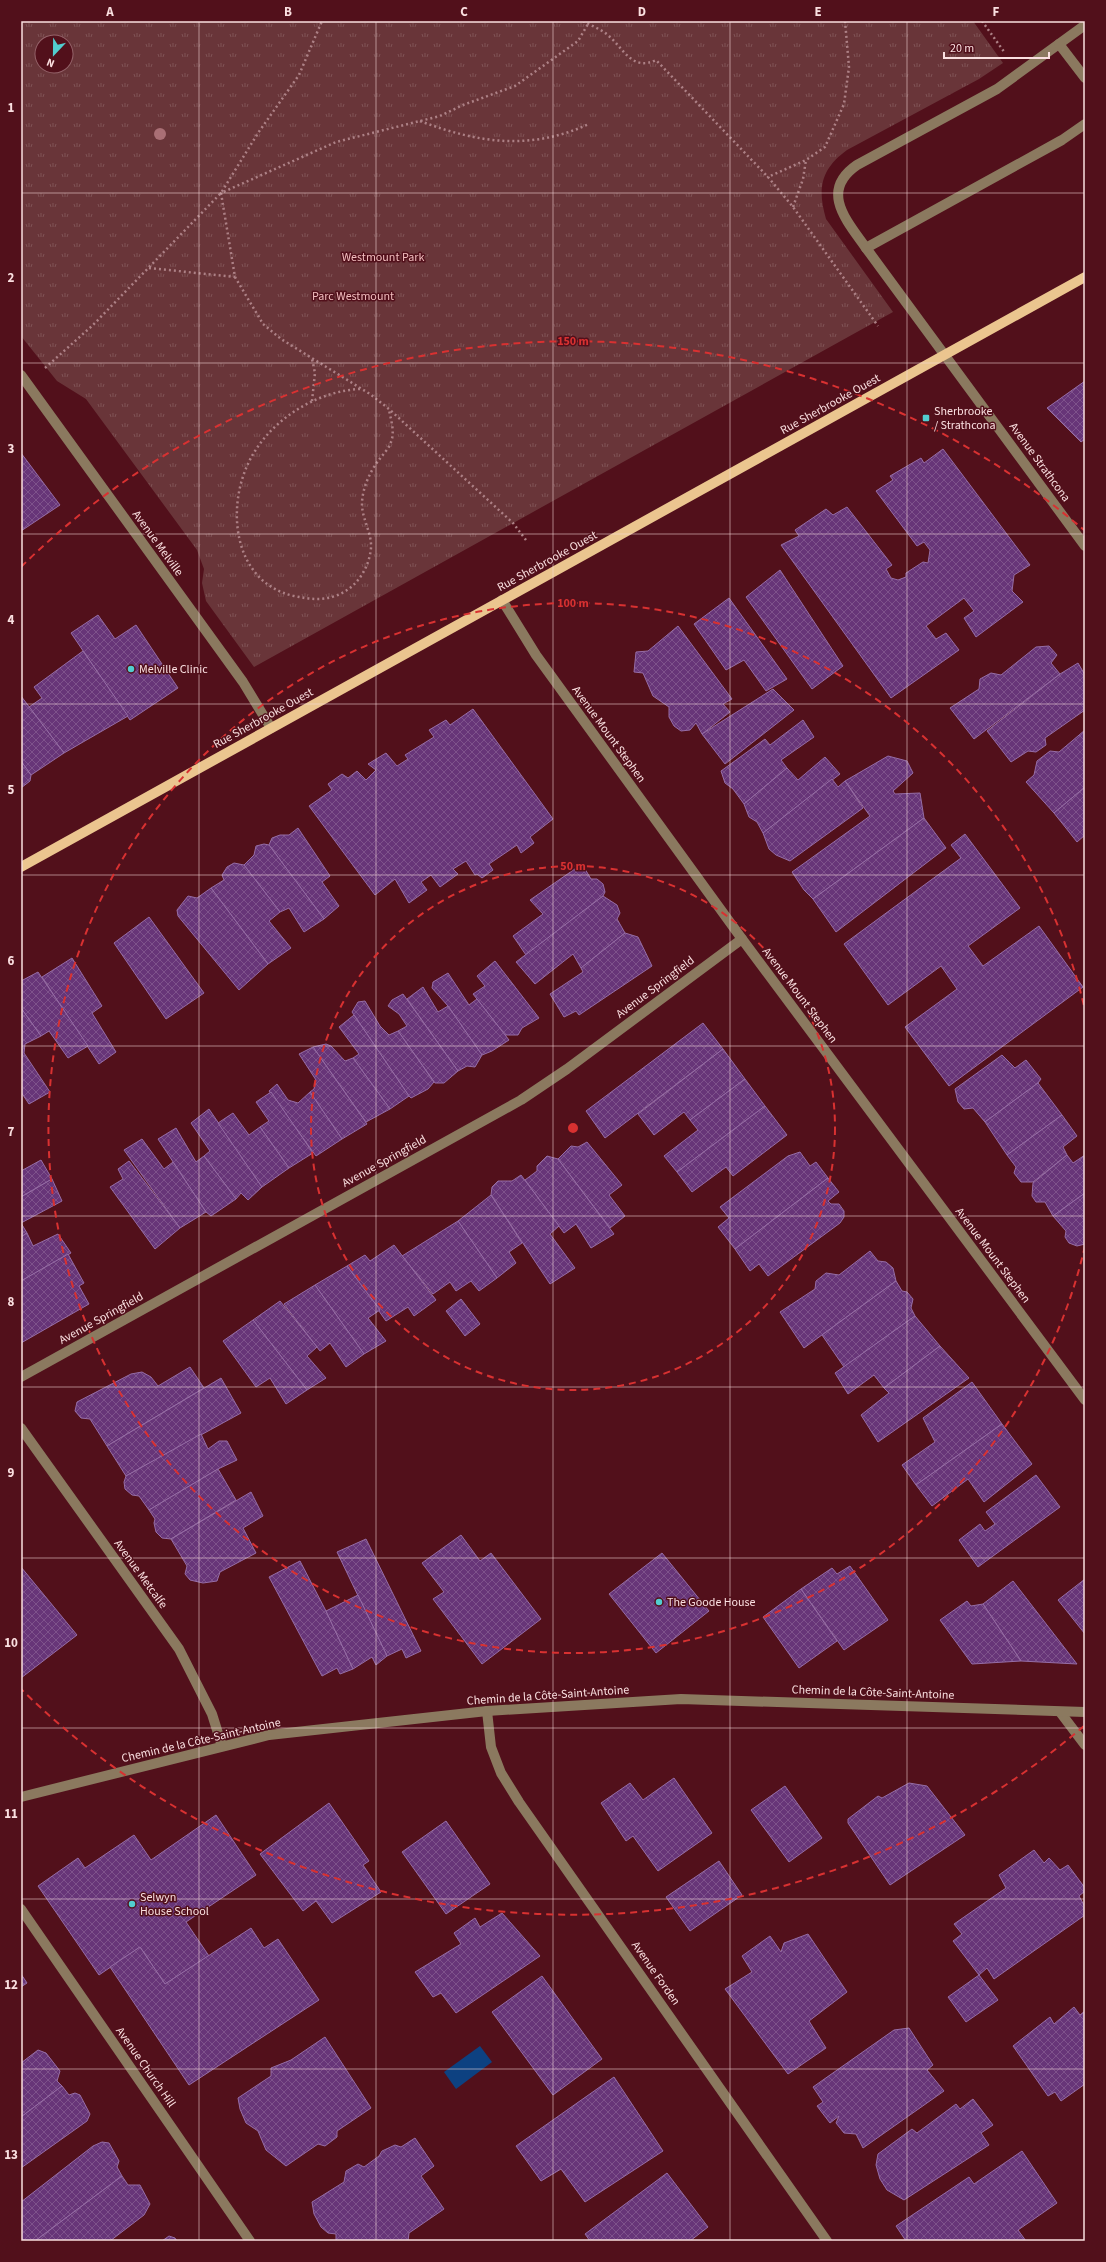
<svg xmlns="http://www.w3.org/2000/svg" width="1106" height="2262" viewBox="0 0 1106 2262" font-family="'Source Sans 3',sans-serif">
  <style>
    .grass { fill: url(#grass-tufts); fill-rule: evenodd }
    .water { fill: #0d4181 }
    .building { fill: url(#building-cross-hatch); stroke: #966da6 }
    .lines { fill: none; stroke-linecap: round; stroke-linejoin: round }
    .path { stroke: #ad8186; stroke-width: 2.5; stroke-dasharray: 2 3; stroke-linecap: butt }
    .minor { stroke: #8b795f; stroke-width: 10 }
    .major { stroke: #ebc58f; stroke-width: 10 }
    .tree { fill: #a96f75 }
    .grid { fill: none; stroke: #fadfe0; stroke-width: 1; stroke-opacity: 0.55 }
    .ring { fill: none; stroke: #d83131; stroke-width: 2; stroke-dasharray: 7 5 }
    .poi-dot { fill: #52cdcf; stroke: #52101b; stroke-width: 1.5 }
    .labels { text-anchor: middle; stroke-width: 3; stroke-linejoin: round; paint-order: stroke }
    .park-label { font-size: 12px; fill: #f1bdbe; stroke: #52101b }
    .street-label { font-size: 12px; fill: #fadfe0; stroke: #52101b }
    .poi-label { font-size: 12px; fill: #fadfe0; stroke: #52101b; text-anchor: start }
    .centre { fill: #d83131; stroke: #52101b; stroke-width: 2 }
    .ring-label { font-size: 12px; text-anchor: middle; font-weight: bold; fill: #d83131; stroke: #52101b; stroke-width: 3; stroke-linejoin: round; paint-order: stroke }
    .neatline { fill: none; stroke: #fadfe0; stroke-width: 1.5 }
    .grid-label { font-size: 13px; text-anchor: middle; font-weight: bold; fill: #fadfe0 }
  </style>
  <defs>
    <pattern id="grass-tufts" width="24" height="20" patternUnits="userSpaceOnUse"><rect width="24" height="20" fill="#693539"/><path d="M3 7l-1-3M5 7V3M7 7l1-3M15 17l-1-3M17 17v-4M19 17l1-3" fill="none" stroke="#7f5255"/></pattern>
    <pattern id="building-cross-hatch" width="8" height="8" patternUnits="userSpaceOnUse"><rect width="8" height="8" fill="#673578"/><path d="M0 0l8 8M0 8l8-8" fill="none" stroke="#7e528b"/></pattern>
  </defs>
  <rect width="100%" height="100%" fill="#52101b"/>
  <path class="grass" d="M21,21H973L1003,63L979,79L847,150C821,169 817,188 826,219L893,312L254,667L206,601L202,583L204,569L197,550L86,399L57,381L21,336ZM42,42H66V66H42Z"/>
  <path class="water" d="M480,2046L492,2062L456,2089L444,2072Z"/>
  <g class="building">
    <path d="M1085,381V439L1081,442L1047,408Z"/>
    <path d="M943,449L1030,565L1014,575L1012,591L1023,602L976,637L964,618L974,611L964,598L926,626L936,639L946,633L959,650L891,698L781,545L799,536L795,530L826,509L833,515L847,507L892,565L886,569L891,578L898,580L906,577V573L923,562L928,563L930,550L924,542L917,546L876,491L893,480L890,476L921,458L924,463Z"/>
    <path d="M21,453L60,505L21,531Z"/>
    <path d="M780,570L843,666L812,689L746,597Z"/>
    <path d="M729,598L787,679L766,691L744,660L726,670L694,624Z"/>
    <path d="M98,615L115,639L136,625L178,688L130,720L71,633Z"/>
    <path d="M678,626L732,699L723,704L730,712L702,734L696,723L690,730L681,731L674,726L669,717V707L653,696L643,673L634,672L636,652L648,651Z"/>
    <path d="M1049,646L1057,655L1051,663L1060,674L974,739L950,708L979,689L980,679L991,673L1001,675L1036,647Z"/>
    <path d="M83,651L128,716L64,753L29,707L42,698L34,687Z"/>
    <path d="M1078,663L1085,675V710L1045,738L1046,745L1036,752L1028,751L1011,762L987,731L1060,674Z"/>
    <path d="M773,689L794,710L725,764L702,734Z"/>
    <path d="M21,696L64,753L31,775L21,761Z"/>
    <path d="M473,709L553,819L530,837L534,843L521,853L517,845L489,864L493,870L482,878L477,874L475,875L466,861L453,869L458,874L440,887L431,875L421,882L427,890L409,903L395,879L375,895L309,806L332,790L328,784L342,774L348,778L357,771L366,780L376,770L368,764L386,753L397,766L408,759L405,755L434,737L429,730L446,720L450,725Z"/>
    <path d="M803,720L814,737L781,760L787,768L744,804L733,789L725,783L721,771L765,739L770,745Z"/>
    <path d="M1085,730V787L1054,813L1026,782L1034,775L1037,761L1050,751L1059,752Z"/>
    <path d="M888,756L907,761L913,773L893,791L895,794L920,793L924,818L813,899L804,890L792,872L870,816L845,781Z"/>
    <path d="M825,757L840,774L763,833L757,822L749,817L744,804L787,768L798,780Z"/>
    <path d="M21,761L31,775L30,781L21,788Z"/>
    <path d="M832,779L838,787L845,781L863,808L790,861L776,855L769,849L763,833Z"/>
    <path d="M1085,787V835L1077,842L1054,813Z"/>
    <path d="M924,818L946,848L836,932L813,899Z"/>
    <path d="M298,828L330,876L322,882L339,906L324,919L269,845L272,838L280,835H289Z"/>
    <path d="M965,834L1020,908L968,946L983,966L1039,926L1083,987L949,1086L905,1027L957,989L941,966L888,1005L844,944L961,858L951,845Z"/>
    <path d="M264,844L269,845L324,919L304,932L289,908L280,912L244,865L254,855L256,846Z"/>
    <path d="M234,863L244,865L280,912L269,921L291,948L268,964L211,888L224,880L222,875L227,867Z"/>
    <path d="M582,864L591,879H597L603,884L605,892L603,896L526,955L513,936L543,914L530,900Z"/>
    <path d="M211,888L268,964L239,990L178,916L177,910L188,896L197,898Z"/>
    <path d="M603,896L617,905L620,913L617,919L625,933L581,968L573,954L535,984L516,962Z"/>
    <path d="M149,917L204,993L166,1019L114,943Z"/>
    <path d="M625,933L638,937L652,966L579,1015L576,1011L564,1017L550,994L583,972L581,968Z"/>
    <path d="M72,958L102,1006L92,1013L116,1052L99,1064L42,977Z"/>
    <path d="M495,961L539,1018L522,1028L518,1035H505L473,994L485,986L477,976Z"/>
    <path d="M38,972L88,1046L68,1058L49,1031L41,1036L21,1008V981Z"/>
    <path d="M448,973L469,1005L477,999L509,1040L492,1051L482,1055L448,1006L432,988L433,982Z"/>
    <path d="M423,987L438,1012L448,1006L482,1055L475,1067L467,1066L458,1071L407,999Z"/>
    <path d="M403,994L458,1071L444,1083H435L398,1031L407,1026L399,1014L388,1006L392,1000Z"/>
    <path d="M365,1001L380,1026L389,1035L398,1031L434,1082L428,1089L411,1098L409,1096L352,1012L358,1002Z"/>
    <path d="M21,1008L41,1036L25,1044L24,1053L50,1092L29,1104L21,1092Z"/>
    <path d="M354,1015L409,1096L390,1109L353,1058L359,1054L339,1027Z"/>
    <path d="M703,1023L723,1049L605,1138L586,1111Z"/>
    <path d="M326,1044L331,1046L345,1061L353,1058L390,1109L366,1122L313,1047Z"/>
    <path d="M313,1047L367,1124L342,1139L310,1092L314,1089L316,1080L299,1054Z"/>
    <path d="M723,1049L745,1079L690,1120L684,1112L654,1135L638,1114Z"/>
    <path d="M1002,1055L1015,1068L1026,1060L1041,1079L1038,1083L985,1122L973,1108L964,1109L958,1102L955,1089Z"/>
    <path d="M745,1079L765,1106L677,1172L664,1156L698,1130L690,1120Z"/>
    <path d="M1038,1083L1062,1115L1007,1155L985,1122Z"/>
    <path d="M277,1084L288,1100L298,1103L310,1092L342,1139L316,1156L269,1091Z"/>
    <path d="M271,1092L313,1153L289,1168L260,1127L269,1121L256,1102Z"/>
    <path d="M765,1106L787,1135L733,1176L726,1167L692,1192L677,1172Z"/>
    <path d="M209,1109L262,1187L248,1200L241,1193L236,1199L204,1156L210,1151L191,1123Z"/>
    <path d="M233,1113L249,1135L260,1127L289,1168L262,1187L218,1123Z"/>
    <path d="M1062,1115L1077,1136L1063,1147L1067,1155L1033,1182H1021L1014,1173L1016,1167L1007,1155Z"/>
    <path d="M176,1128L196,1162L204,1156L236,1199L211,1216L206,1212L158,1139Z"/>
    <path d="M142,1139L164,1169L173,1162L206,1212L180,1228L124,1150Z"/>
    <path d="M587,1142L622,1185L609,1195L625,1216L610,1228L558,1159L571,1146L578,1147Z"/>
    <path d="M800,1152L810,1166L816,1162L828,1178L735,1249L718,1227L729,1218L720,1207L788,1156Z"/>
    <path d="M1067,1155L1073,1163L1085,1155V1193L1053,1216L1045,1202H1036L1032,1196L1033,1183Z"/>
    <path d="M547,1156L558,1159L614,1234L591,1248L576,1224L564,1233L525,1180L537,1171V1166Z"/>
    <path d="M41,1160L52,1179L21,1197V1171Z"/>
    <path d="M129,1161L180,1228L155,1249L110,1187L123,1179L118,1169Z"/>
    <path d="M521,1175L559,1226L550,1234L575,1268L550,1284L491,1195L492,1187L498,1181H512Z"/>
    <path d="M828,1178L839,1192L828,1201L831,1204H839L844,1211V1217L840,1223L768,1276L759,1264L750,1271L735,1249Z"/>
    <path d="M52,1179L62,1201L21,1223L27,1233L21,1237V1197Z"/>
    <path d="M1085,1193V1244L1077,1246L1069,1243L1065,1237L1066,1231L1053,1216Z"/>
    <path d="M491,1195L522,1243L509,1252L516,1263L497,1278L458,1221Z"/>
    <path d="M458,1221L497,1278L479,1291L471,1281L456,1291L450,1282L433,1294L402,1256Z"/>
    <path d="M27,1233L33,1246L58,1234L71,1253L21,1281V1237Z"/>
    <path d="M394,1245L436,1300L414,1316L408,1307L386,1321L347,1266L365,1255L370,1261Z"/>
    <path d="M870,1251L878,1261L886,1262L893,1268L896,1281L804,1348L780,1312L815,1289L816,1281L826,1273L839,1275Z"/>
    <path d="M68,1254L84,1283L79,1286L89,1304L21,1343V1281Z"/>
    <path d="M347,1266L380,1310L368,1318L386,1341L364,1354L315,1285Z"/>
    <path d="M896,1281L902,1291L907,1292L913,1299L911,1308L915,1316L844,1367L822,1335Z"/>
    <path d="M315,1285L364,1354L346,1367L330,1343L320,1351L284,1304Z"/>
    <path d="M461,1299L480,1324L465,1336L446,1311Z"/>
    <path d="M280,1301L317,1347L307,1356L326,1378L307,1390L253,1320Z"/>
    <path d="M915,1316L940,1346L884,1388L874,1375L848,1394L835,1373Z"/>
    <path d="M253,1320L307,1390L286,1404L270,1378L256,1387L223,1341Z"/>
    <path d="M940,1346L969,1378L878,1442L861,1415L889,1393L884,1388Z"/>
    <path d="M190,1367L204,1388L107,1446L90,1419L81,1418L75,1411L77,1402L131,1374L142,1372L151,1377L158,1386Z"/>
    <path d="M221,1378L241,1413L126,1476L107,1446Z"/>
    <path d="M972,1382L1002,1424L916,1485L902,1465L935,1442L923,1418Z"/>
    <path d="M1002,1424L1032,1464L984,1502L968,1479L932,1506L916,1485Z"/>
    <path d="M201,1434L208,1449L219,1441H227L237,1460L218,1469L149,1510L139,1496L132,1495L125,1489L124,1482L126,1476Z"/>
    <path d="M218,1469L236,1500L171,1539L162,1538L156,1532L154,1523L155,1519L149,1510Z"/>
    <path d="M1036,1475L1060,1507L978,1567L959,1540L980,1524L985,1531L995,1524L986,1512Z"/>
    <path d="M251,1492L263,1516L243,1528L256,1553L220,1572L217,1581L203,1583L190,1580L185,1574L187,1566L171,1539Z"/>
    <path d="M461,1535L480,1561L491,1553L541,1619L482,1664L433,1599L444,1592L422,1563Z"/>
    <path d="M366,1539L421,1651L406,1658L402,1649L387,1656L337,1552Z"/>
    <path d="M662,1553L709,1611L656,1653L609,1594Z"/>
    <path d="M300,1561L326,1611L353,1669L340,1674L337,1668L322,1676L269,1577Z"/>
    <path d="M850,1566L888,1620L844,1650L801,1589L832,1568L837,1574Z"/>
    <path d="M21,1567L77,1635L21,1678Z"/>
    <path d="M1085,1579V1634L1058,1600Z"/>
    <path d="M1013,1581L1077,1664L1021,1661L983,1604Z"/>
    <path d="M801,1589L837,1641L799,1668L763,1617Z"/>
    <path d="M358,1595L387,1656L376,1665L372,1657L353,1669L326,1611Z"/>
    <path d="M967,1601L971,1606L983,1604L1021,1661L972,1664L940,1620Z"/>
    <path d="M674,1778L712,1833L658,1871L633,1836L626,1841L601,1803L630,1783L643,1800Z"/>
    <path d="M909,1783L927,1786L965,1835L890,1885L848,1823V1819L878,1796L882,1798Z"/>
    <path d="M785,1786L822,1838L789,1862L751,1810Z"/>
    <path d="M329,1803L369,1861L363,1865L381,1892L332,1923L316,1901L303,1911L260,1854Z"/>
    <path d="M216,1815L256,1875L186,1922L209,1956L165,1984L140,1947L99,1975L38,1886L78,1858L85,1868L134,1835L151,1860Z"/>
    <path d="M446,1821L490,1884L446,1914L402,1852Z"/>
    <path d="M1034,1850L1044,1863L1049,1858L1060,1870L1068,1865L1085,1888V1891L1079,1896L1085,1907V1915L994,1979L987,1968L979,1975L953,1941L962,1934L954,1924L1006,1888L999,1875Z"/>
    <path d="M719,1861L742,1895L690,1931L666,1897Z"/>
    <path d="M502,1913L540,1956L456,2013L441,1993L433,1997L415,1972L461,1944L454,1933L475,1918L480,1927Z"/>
    <path d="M251,1928L264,1948L278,1939L319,2000L189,2085L110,1967L140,1947L165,1984Z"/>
    <path d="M808,1934L847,1992L809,2021L826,2048L788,2074L725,1989L752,1972L742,1956L770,1936L781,1952L784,1943Z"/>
    <path d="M21,1974L27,1983L21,1987Z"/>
    <path d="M979,1975L998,2000L966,2022L948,1997Z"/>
    <path d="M542,1976L602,2059L553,2095L492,2012Z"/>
    <path d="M1074,2007L1080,2015L1085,2011V2084L1061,2101L1055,2092L1048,2096L1013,2046L1050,2017L1054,2024Z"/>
    <path d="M909,2028L933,2065L927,2070L944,2091L863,2148L856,2134L844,2133L836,2123L839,2116L830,2123L817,2106L823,2102L813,2087L894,2030Z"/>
    <path d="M325,2037L371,2108L337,2131V2137L325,2146L318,2144L286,2166L266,2150L258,2131L246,2123L240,2109L238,2098L271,2076V2068L291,2060Z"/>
    <path d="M38,2050L46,2053L60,2071L57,2081L62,2086L21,2117V2063Z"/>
    <path d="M614,2077L663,2151L585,2202L561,2169L541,2181L516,2146Z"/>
    <path d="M62,2086L69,2095L75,2093L80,2095L90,2114L87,2121L21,2168V2117Z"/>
    <path d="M973,2099L993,2125L981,2133L989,2145L904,2200L887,2190L880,2179L876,2165L878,2154L912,2129L917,2133L956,2104L960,2109Z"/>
    <path d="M415,2138L434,2166L421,2176L444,2209L409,2233L408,2241H336V2234L328,2233L321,2227L314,2214L312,2202L344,2182L346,2171L358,2164L364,2167L379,2156L382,2151L395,2145L401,2147Z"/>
    <path d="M102,2142L109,2143L119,2161L117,2167L122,2176L35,2241H21V2202L93,2146Z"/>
    <path d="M1022,2151L1057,2203L1018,2230L1026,2241H906L896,2226L969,2177L974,2184Z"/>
    <path d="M667,2173L708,2227L690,2241H590L585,2234Z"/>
    <path d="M122,2176L128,2185H140L150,2204L144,2215L110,2241H35Z"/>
    <path d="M169,2236L175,2238L177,2241H162Z"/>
  </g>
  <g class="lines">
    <g class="path">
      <path d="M583,21C592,26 603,30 610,37C625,51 633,71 656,60L768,177"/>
      <path d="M845,21L849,67L844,104L825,147L806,160L768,177L793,207L878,326"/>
      <path d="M982,21L1005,53"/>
      <path d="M420,121C478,143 530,151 589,124"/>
      <path d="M793,207L803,179L806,160"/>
      <path d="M149,268L235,277"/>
      <path d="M45,368L93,325L221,193L258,133L299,75L322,21"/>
      <path d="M360,389C319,391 277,416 255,451C224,499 230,582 294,596C309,599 321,601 335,596C356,589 369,569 371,548C372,533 362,519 362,504C362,489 370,471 379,460C383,454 389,449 391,442C395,432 391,420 389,410"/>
      <path d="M312,401L315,373L312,359"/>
      <path d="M526,540L513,523L389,409L370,394L281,339L263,324L235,277L221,193L336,142L440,116L463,105L515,86L578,41L588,24"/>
    </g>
    <g class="minor">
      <path d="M1085,25L997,89L857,165C819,191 847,221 866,248L1085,546"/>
      <path d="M1059,44L1085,78"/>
      <path d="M866,248L1062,140L1085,124"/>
      <path d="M21,375L243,682L271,728"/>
      <path d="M502,600L536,655L742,939L1085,1400"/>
      <path d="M21,1377L521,1100L567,1069L742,939"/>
      <path d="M21,1428L179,1649L212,1714L222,1746"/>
      <path d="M487,1711L491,1747L501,1773L519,1802L827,2241"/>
      <path d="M1060,1712L1085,1745"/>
      <path d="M21,1797L269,1735L487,1711L681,1699L1085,1712"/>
      <path d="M21,1909L250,2241"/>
    </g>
    <path class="major" d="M21,867L1085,277"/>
  </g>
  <circle class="tree" cx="160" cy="134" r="6"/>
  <path class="grid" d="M199,21V2241M376,21V2241M553,21V2241M730,21V2241M907,21V2241M21,193H1085M21,363H1085M21,534H1085M21,704H1085M21,875H1085M21,1046H1085M21,1216H1085M21,1387H1085M21,1558H1085M21,1728H1085M21,1899H1085M21,2069H1085"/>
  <g class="ring">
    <circle cx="573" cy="1128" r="262"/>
    <path d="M1085 1246A525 525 0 1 1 1085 1010"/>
    <path d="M1084 1726A787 787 0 0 1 21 1689M21 567A787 787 0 0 1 1084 530"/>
  </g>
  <g class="poi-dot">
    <rect x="922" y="414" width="8" height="8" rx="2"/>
    <circle cx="131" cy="669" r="4"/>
    <circle cx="659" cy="1602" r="4"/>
    <circle cx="132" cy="1904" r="4"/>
  </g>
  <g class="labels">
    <g class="park-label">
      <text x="383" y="261">Westmount Park</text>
      <text x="353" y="300">Parc Westmount</text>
    </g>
    <g class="street-label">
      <text transform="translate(830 404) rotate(-29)" y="4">Rue Sherbrooke Ouest</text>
      <text transform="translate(1040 462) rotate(54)" y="4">Avenue Strathcona</text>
      <text transform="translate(158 543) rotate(54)" y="4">Avenue Melville</text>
      <text transform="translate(547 561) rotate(-29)" y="4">Rue Sherbrooke Ouest</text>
      <text transform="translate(263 718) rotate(-29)" y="4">Rue Sherbrooke Ouest</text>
      <text transform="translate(609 734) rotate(54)" y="4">Avenue Mount Stephen</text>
      <text transform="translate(655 987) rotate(-37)" y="4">Avenue Springfield</text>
      <text transform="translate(800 995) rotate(53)" y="4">Avenue Mount Stephen</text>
      <text transform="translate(384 1161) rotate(-29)" y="4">Avenue Springfield</text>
      <text transform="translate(993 1255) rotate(53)" y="4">Avenue Mount Stephen</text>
      <text transform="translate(101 1318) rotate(-29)" y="4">Avenue Springfield</text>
      <text transform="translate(141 1574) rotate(54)" y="4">Avenue Metcalfe</text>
      <text transform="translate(873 1692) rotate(2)" y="4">Chemin de la Côte-Saint-Antoine</text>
      <text transform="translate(548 1695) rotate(-4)" y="4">Chemin de la Côte-Saint-Antoine</text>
      <text transform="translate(201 1740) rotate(-13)" y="4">Chemin de la Côte-Saint-Antoine</text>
      <text transform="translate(656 1973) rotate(55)" y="4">Avenue Forden</text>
      <text transform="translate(146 2067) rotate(55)" y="4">Avenue Church Hill</text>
    </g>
    <g class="poi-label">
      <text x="934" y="415">Sherbrooke<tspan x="934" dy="14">/ Strathcona</tspan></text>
      <text x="139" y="673">Melville Clinic</text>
      <text x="667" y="1606">The Goode House</text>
      <text x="140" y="1901">Selwyn<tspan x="140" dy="14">House School</tspan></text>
    </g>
  </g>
  <circle cx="573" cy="1128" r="6" class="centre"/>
  <g class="ring-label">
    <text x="573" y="345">150 m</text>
    <text x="573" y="607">100 m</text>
    <text x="573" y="870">50 m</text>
  </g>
  <rect width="1106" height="2262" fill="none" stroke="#52101b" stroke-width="44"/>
  <g transform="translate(54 54) rotate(202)"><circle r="19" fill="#52101b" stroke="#95636a"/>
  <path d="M0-3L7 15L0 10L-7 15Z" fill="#52cdcf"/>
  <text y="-6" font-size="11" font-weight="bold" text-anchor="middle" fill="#fadfe0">N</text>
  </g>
  <path d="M944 52v6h105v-6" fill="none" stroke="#fadfe0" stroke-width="2"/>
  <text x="950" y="52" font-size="12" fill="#fadfe0" stroke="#52101b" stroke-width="3" paint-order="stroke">20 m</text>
  <rect x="22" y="22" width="1062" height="2218" class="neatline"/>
  <g class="grid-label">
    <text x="110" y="16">A</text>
    <text x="288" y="16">B</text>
    <text x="464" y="16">C</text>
    <text x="642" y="16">D</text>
    <text x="818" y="16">E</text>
    <text x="996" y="16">F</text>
    <text x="11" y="112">1</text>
    <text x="11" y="282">2</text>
    <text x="11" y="453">3</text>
    <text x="11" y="624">4</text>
    <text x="11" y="794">5</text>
    <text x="11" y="965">6</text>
    <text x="11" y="1136">7</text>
    <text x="11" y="1306">8</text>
    <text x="11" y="1477">9</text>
    <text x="11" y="1647">10</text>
    <text x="11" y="1818">11</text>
    <text x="11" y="1989">12</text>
    <text x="11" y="2159">13</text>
  </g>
</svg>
